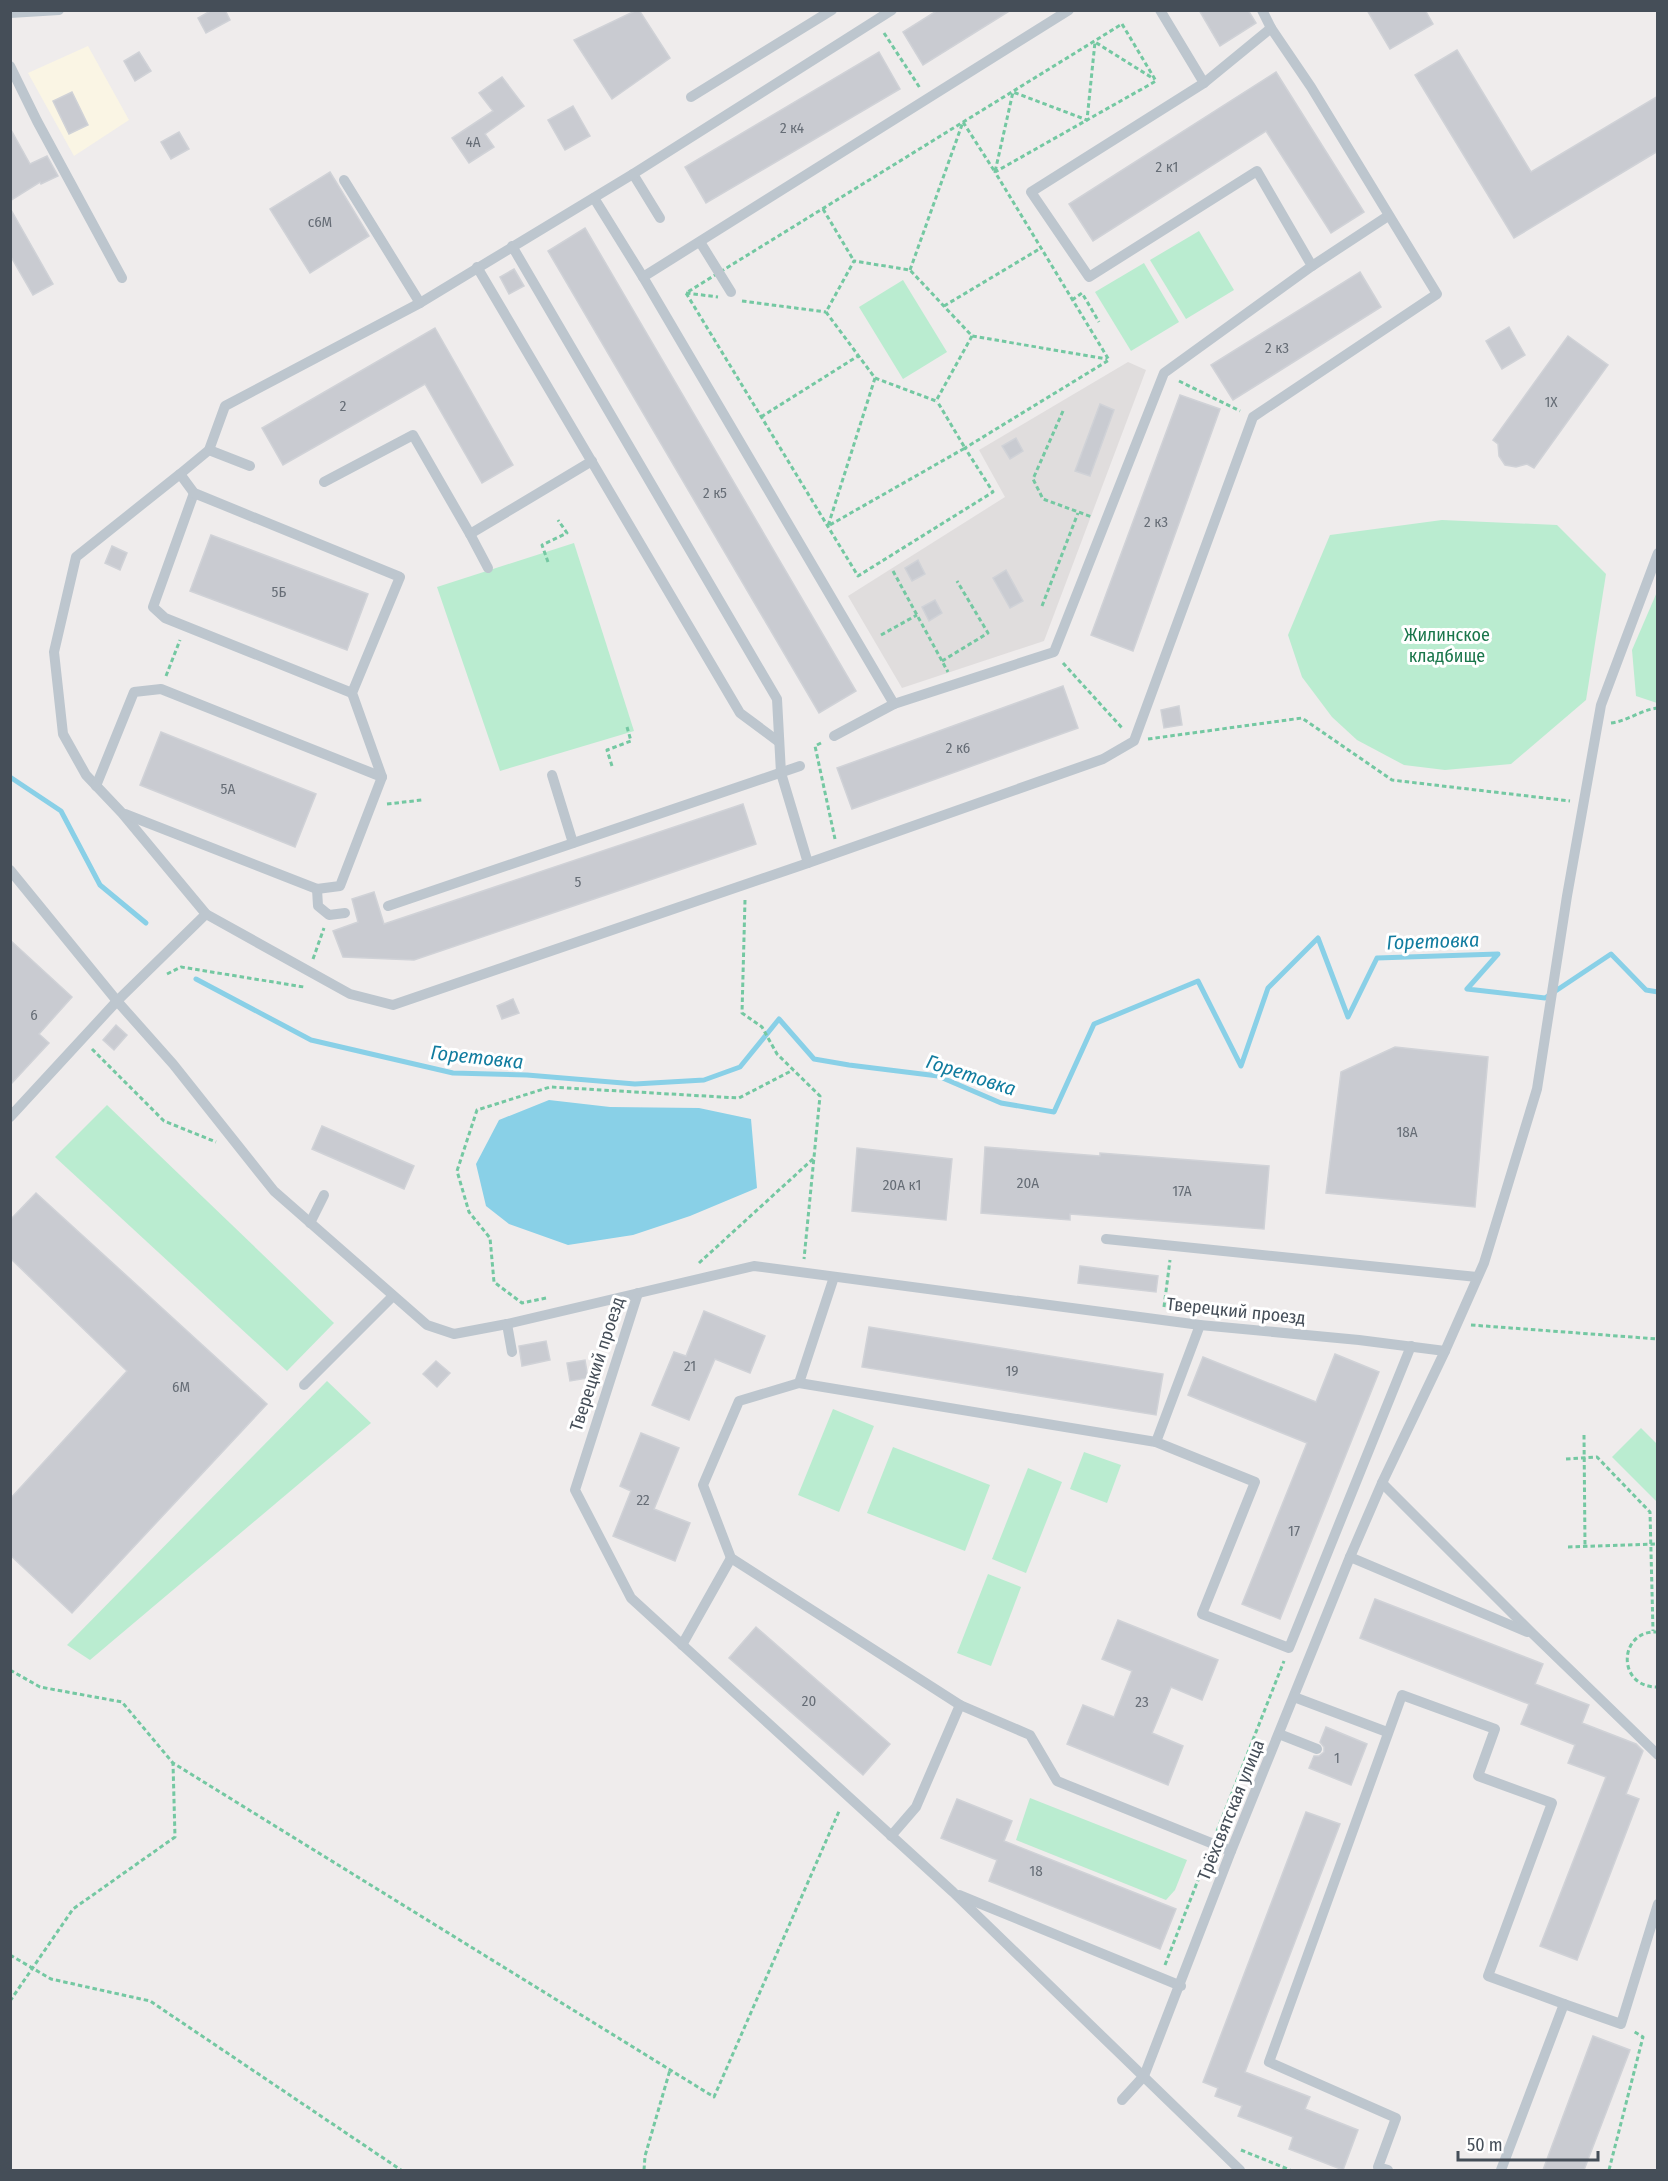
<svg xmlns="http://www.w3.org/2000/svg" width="1668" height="2181" viewBox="0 0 1668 2181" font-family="'Fira Sans Condensed',sans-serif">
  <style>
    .commercial { fill: #faf5e4 }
    .education { fill: #e0dddd }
    .green { fill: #baecd0 }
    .water { fill: #89d0e7 }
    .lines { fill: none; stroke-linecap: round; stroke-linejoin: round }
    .stream { stroke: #89d0e7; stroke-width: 5 }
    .building { fill: #c9cbd1; stroke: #d0d2d7; stroke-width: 1.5 }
    .path { stroke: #74c8a2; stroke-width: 3; stroke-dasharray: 4.5 3; stroke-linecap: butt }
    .service { stroke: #bdc6ce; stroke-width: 10 }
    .labels { text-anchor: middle; stroke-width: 6; stroke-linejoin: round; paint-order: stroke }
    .number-label { font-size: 15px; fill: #666d76 }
    .park-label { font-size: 18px; fill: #1a764b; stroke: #fff }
    .street-label { font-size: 18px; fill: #454e58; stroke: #fff }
    .water-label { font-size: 20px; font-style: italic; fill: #117c9f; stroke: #fff }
  </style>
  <rect width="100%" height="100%" fill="#efecec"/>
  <path class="commercial" d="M88,46L129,120L74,156L28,73Z"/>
  <path class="education" d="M1128,362L1146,370L1044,641L902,688L848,596L1005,497L979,450Z"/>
  <g class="green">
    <path d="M1199,231L1234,290L1186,319L1150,260Z"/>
    <path d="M1144,263L1179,322L1131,351L1095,292Z"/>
    <path d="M903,280L947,352L903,379L859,307Z"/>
    <path d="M1442,520L1557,525L1606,574L1586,700L1511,764L1445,770L1404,765L1357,740L1332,717L1302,677L1288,635L1330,535Z"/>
    <path d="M574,543L634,731L500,771L437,587Z"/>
    <path d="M1657,592L1658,703H1657L1636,696L1632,650Z"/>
    <path d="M107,1105L334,1323L287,1371L55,1157Z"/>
    <path d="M327,1381L371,1423L90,1660L67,1645Z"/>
    <path d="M833,1409L874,1426L839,1512L798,1495Z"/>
    <path d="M1641,1428L1657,1444V1502L1612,1457Z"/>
    <path d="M893,1447L990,1485L965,1551L867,1513Z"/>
    <path d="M1084,1452L1121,1465L1107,1503L1070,1489Z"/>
    <path d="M1028,1468L1062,1482L1026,1573L992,1559Z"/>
    <path d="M988,1574L1021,1587L991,1666L957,1653Z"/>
    <path d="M1030,1798L1187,1860L1175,1890L1166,1900L1016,1840Z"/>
  </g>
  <path class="water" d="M549,1100L610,1107L699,1108L751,1119L757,1188L690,1216L633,1235L568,1245L509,1224L486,1206L476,1164L499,1120Z"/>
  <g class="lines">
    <g class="stream">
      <path d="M10,777L61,811L100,885L146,923"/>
      <path d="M196,979L311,1040L453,1073L527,1075L635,1084L704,1080L740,1067L779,1019L814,1059L849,1065L938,1076L1001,1103L1054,1112L1094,1024L1198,981L1241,1066L1268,988L1318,938L1348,1017L1377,958L1498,954L1467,989L1545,998L1611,954L1646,990L1658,992"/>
    </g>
  </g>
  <g class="building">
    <path d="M212,10H225L230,20L206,33L198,18Z"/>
    <path d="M637,10H639L670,58L612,99L574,40Z"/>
    <path d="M938,10H1011L923,65L903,32Z"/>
    <path d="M1199,10H1248L1256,23L1220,46Z"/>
    <path d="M1367,10H1425L1433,24L1390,49Z"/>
    <path d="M1457,50L1531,172L1658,96V151L1514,238L1415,75Z"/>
    <path d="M139,52L151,71L135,81L124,61Z"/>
    <path d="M879,52L900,89L706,203L685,167Z"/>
    <path d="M1276,72L1364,212L1331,233L1266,131L1093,241L1069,204Z"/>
    <path d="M502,77L524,106L485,134L494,147L469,163L452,138L493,111L479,93Z"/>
    <path d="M72,92L88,125L69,134L53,101Z"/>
    <path d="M573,106L590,136L565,150L548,120Z"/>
    <path d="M10,128L30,164L47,156L58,176L41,184L40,182L10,201Z"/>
    <path d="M179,132L189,149L171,159L161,142Z"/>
    <path d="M330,172L369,236L310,273L270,209Z"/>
    <path d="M10,208L53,284L33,295L10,255Z"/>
    <path d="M585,228L856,691L819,713L548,251Z"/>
    <path d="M514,269L524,286L509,294L500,277Z"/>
    <path d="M1360,272L1381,307L1233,400L1211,365Z"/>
    <path d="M1509,327L1525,355L1502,369L1486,341Z"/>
    <path d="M435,328L513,465L482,483L425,384L283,465L262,428Z"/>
    <path d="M1568,336L1608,365L1534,468L1527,464L1516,467L1505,465L1499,456L1498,444L1493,440Z"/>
    <path d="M1180,395L1220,409L1133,651L1091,635Z"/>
    <path d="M1100,404L1114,410L1090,476L1075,471Z"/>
    <path d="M1016,438L1023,451L1010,459L1002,446Z"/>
    <path d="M211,535L368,594L347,650L190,591Z"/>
    <path d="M112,546L127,553L120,570L105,563Z"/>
    <path d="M918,560L925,574L912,581L905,568Z"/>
    <path d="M1006,570L1023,601L1010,608L993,578Z"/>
    <path d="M935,600L942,613L929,621L922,607Z"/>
    <path d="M1063,686L1078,728L852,809L837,768Z"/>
    <path d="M1179,706L1182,725L1164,728L1161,710Z"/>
    <path d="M161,732L316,794L295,847L140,785Z"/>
    <path d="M743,804L756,844L414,960L343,957L333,931L358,922L352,899L374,892L384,924Z"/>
    <path d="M10,940L72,997L39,1034L49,1043L10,1085Z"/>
    <path d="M513,999L519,1013L502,1019L497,1006Z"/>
    <path d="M116,1025L127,1035L114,1050L103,1040Z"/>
    <path d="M1395,1047L1488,1057L1475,1207L1326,1193L1341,1072Z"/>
    <path d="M322,1126L414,1166L404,1189L312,1149Z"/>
    <path d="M985,1147L1100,1156V1153L1269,1166L1264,1229L1070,1214V1220L981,1213Z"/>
    <path d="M857,1148L952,1159L946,1220L852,1211Z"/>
    <path d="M36,1193L267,1404L72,1613L10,1555V1499L127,1371L10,1258V1220Z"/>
    <path d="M1080,1266L1158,1276L1156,1292L1078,1283Z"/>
    <path d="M704,1311L765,1336L750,1373L715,1359L689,1420L652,1405L674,1352L686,1356Z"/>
    <path d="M869,1327L1163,1374L1156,1415L862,1367Z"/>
    <path d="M546,1341L550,1360L522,1366L519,1346Z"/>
    <path d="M1335,1354L1379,1372L1280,1619L1242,1604L1307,1443L1188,1395L1203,1357L1316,1402Z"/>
    <path d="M585,1360L588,1378L570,1381L567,1363Z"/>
    <path d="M436,1361L450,1373L437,1387L423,1374Z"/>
    <path d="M641,1433L679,1448L654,1509L690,1523L675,1561L613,1536L631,1491L620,1486Z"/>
    <path d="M1375,1599L1543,1664L1535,1684L1589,1705L1582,1723L1636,1744L1643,1751L1626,1794L1639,1799L1577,1960L1540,1946L1606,1777L1568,1763L1575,1745L1521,1724L1529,1704L1360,1638Z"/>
    <path d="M1118,1620L1218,1660L1202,1700L1171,1687L1152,1733L1183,1746L1168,1785L1067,1744L1083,1705L1114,1717L1132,1671L1102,1659Z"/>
    <path d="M756,1627L890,1744L863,1775L729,1658Z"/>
    <path d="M1326,1727L1367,1744L1351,1785L1309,1768L1314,1756H1319L1324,1752V1747L1320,1742Z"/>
    <path d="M957,1799L1012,1821L1004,1841L1176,1909L1160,1949L989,1881L997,1860L941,1838Z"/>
    <path d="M1306,1812L1340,1824L1245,2072L1310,2097L1305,2109L1358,2130L1343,2170L1289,2149L1293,2137L1238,2116L1242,2106L1215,2096L1218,2088L1203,2082Z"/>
    <path d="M1593,2036L1630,2050L1584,2170H1543Z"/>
  </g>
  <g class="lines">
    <g class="path">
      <path d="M1122,24L1156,81L995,172L1109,360L965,448L993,492L858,576L686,293Z"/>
      <path d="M884,33L920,88"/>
      <path d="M823,209L854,261"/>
      <path d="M910,270L963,122L995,172L1013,92L1087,120L1095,42L1154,79"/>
      <path d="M686,293L718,297"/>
      <path d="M1072,300L1082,293L1099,322"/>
      <path d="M742,301L826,312"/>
      <path d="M944,306L1041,248"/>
      <path d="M972,336L936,401L875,378L826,312L854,261L910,270L972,336L1107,359"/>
      <path d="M875,378L828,526L965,448L937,401"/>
      <path d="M1179,381L1240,411"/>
      <path d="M1063,411L1033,479L1043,499L1092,517"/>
      <path d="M761,417L858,356"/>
      <path d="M548,562L542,545L567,533L558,520"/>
      <path d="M893,571L948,672"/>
      <path d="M1042,606L1078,513"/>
      <path d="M881,635L917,615"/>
      <path d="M942,661L988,633L957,581"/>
      <path d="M1063,663L1123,729"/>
      <path d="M166,676L180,640"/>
      <path d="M1611,723C1628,721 1640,710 1658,708"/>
      <path d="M1148,739L1302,718L1392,780L1570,801"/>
      <path d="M821,743L815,746L835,839"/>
      <path d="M612,766L607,750L631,741L627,727"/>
      <path d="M387,804L422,800"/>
      <path d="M745,900L742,1013L762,1027L777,1054L820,1096L804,1259"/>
      <path d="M313,959L324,928"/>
      <path d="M167,974L181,967L304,987"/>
      <path d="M92,1049L164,1121L216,1142"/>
      <path d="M699,1263L814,1158"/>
      <path d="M546,1298L522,1303L494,1282L490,1238L469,1212L457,1171L477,1110L550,1087L739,1098L793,1070"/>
      <path d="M1164,1307L1170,1260"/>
      <path d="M1471,1325L1658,1339"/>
      <path d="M1584,1435L1585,1546"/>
      <path d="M1566,1459L1597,1457L1650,1512L1653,1631"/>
      <path d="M1568,1547L1658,1544"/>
      <path d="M1658,1632C1618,1629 1616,1688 1658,1687"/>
      <path d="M10,1670L40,1687L122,1702L173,1763L714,2097L840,1809"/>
      <path d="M1217,1831L1284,1661"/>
      <path d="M10,1955L51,1979L150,2001L401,2170"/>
      <path d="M1165,1965L1207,1857"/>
      <path d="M10,2001L73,1909L175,1837L173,1763"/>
      <path d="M1241,2150L1290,2170"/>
      <path d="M644,2170L645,2156L670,2070"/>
      <path d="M1609,2170L1643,2037L1633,2031"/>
    </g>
    <g class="service">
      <path d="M1069,10L643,277L894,704L1054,652L1164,373L1312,266L1257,171L1089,277L1031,192L1204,83L1271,28"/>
      <path d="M1160,10L1204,83"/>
      <path d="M10,13L59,10"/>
      <path d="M10,66L37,121L122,278"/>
      <path d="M691,97L832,10"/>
      <path d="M633,174L660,218"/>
      <path d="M344,180L420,303"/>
      <path d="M594,198L643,277"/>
      <path d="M700,242L731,292"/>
      <path d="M512,246L777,699L781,773L808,863"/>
      <path d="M1312,266L1388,216"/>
      <path d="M477,267L740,713L779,742"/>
      <path d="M209,450L250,466"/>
      <path d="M180,474L209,450L225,406L420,303L633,174L892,10"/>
      <path d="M324,482L413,435L470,534L592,461"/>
      <path d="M194,493L153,607L165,618L352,693"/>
      <path d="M470,534L488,568"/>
      <path d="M834,736L894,704"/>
      <path d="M552,775L573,843"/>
      <path d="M382,777L352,693L400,577L194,493L180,474L76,557L54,652L63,734L86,775L122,813L206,914L350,994L393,1005L808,863L1103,759L1134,741L1253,417L1437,294L1311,87L1271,28L1262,10"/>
      <path d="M96,786L134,692L161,689L382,777L340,886L317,889L125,814"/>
      <path d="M10,870L117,1001L173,1064L274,1191L427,1325L454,1334L507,1324L754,1266L1200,1325L1359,1340L1445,1351L1382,1483L1350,1557L1231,1851L1144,2076L1122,2100"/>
      <path d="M317,889L318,906L329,915L345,913"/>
      <path d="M388,906L800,766"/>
      <path d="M10,1117L117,1001L206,914"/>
      <path d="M310,1223L324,1195"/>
      <path d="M1106,1239L1477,1277"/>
      <path d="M834,1277L799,1383L1156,1442"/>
      <path d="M638,1293L575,1490L631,1598L953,1892L1240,2170"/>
      <path d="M507,1324L512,1352"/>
      <path d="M1200,1325L1156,1442L1255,1482L1202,1614L1289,1648L1411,1346"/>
      <path d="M1445,1351L1484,1263L1537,1089L1567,896L1601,705L1658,553"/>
      <path d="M799,1383L739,1401L703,1485L731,1558L960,1705"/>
      <path d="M304,1385L393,1296"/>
      <path d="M1382,1483L1533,1634L1658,1755"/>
      <path d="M1350,1557L1527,1632"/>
      <path d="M682,1645L731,1558"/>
      <path d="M1294,1697L1387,1732"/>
      <path d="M1279,1734L1317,1749"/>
      <path d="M891,1836L916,1807L960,1705L1030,1735L1057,1781L1231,1851"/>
      <path d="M959,1895L1181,1986"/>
      <path d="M1564,2004L1621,2024L1658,1904"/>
      <path d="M1388,2170L1378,2167L1396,2118L1269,2062L1402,1695L1495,1729L1478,1776L1552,1803L1488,1976L1564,2004L1501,2170"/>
    </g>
  </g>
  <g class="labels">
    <g class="number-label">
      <text x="792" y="133">2 к4</text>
      <text x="473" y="147">4А</text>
      <text x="1167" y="172">2 к1</text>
      <text x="320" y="227">с6М</text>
      <text x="1277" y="353">2 к3</text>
      <text x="1551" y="407">1Х</text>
      <text x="343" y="411">2</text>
      <text x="715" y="498">2 к5</text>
      <text x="1156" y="527">2 к3</text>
      <text x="279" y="597">5Б</text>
      <text x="958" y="753">2 к6</text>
      <text x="228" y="794">5А</text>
      <text x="578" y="887">5</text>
      <text x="34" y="1020">6</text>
      <text x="1407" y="1137">18А</text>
      <text x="1028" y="1188">20А</text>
      <text x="902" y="1190">20А к1</text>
      <text x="1182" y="1196">17А</text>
      <text x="690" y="1371">21</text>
      <text x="1012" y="1376">19</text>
      <text x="181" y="1392">6М</text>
      <text x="643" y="1505">22</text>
      <text x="1294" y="1536">17</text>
      <text x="809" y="1706">20</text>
      <text x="1142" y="1707">23</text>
      <text x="1337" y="1763">1</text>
      <text x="1036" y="1876">18</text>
    </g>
    <g class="park-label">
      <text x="1447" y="641">Жилинское<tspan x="1447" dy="21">кладбище</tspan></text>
    </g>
    <g class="street-label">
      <text transform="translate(1236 1311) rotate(6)" y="6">Тверецкий проезд</text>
      <text transform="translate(597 1364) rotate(-72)" y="6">Тверецкий проезд</text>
      <text transform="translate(1231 1810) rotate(-68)" y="6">Трёхсвятская улица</text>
    </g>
    <g class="water-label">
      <text transform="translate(1433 941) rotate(-2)" y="7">Горетовка</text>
      <text transform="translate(477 1057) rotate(6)" y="7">Горетовка</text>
      <text transform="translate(971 1075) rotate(18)" y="7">Горетовка</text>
    </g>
  </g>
  <rect width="1668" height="2181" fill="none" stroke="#454e58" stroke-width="24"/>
  <path d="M1458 2151v9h140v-9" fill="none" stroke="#454e58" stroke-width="3"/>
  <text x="1467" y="2151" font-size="18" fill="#454e58" stroke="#ffffff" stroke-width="4.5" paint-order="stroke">50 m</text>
</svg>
